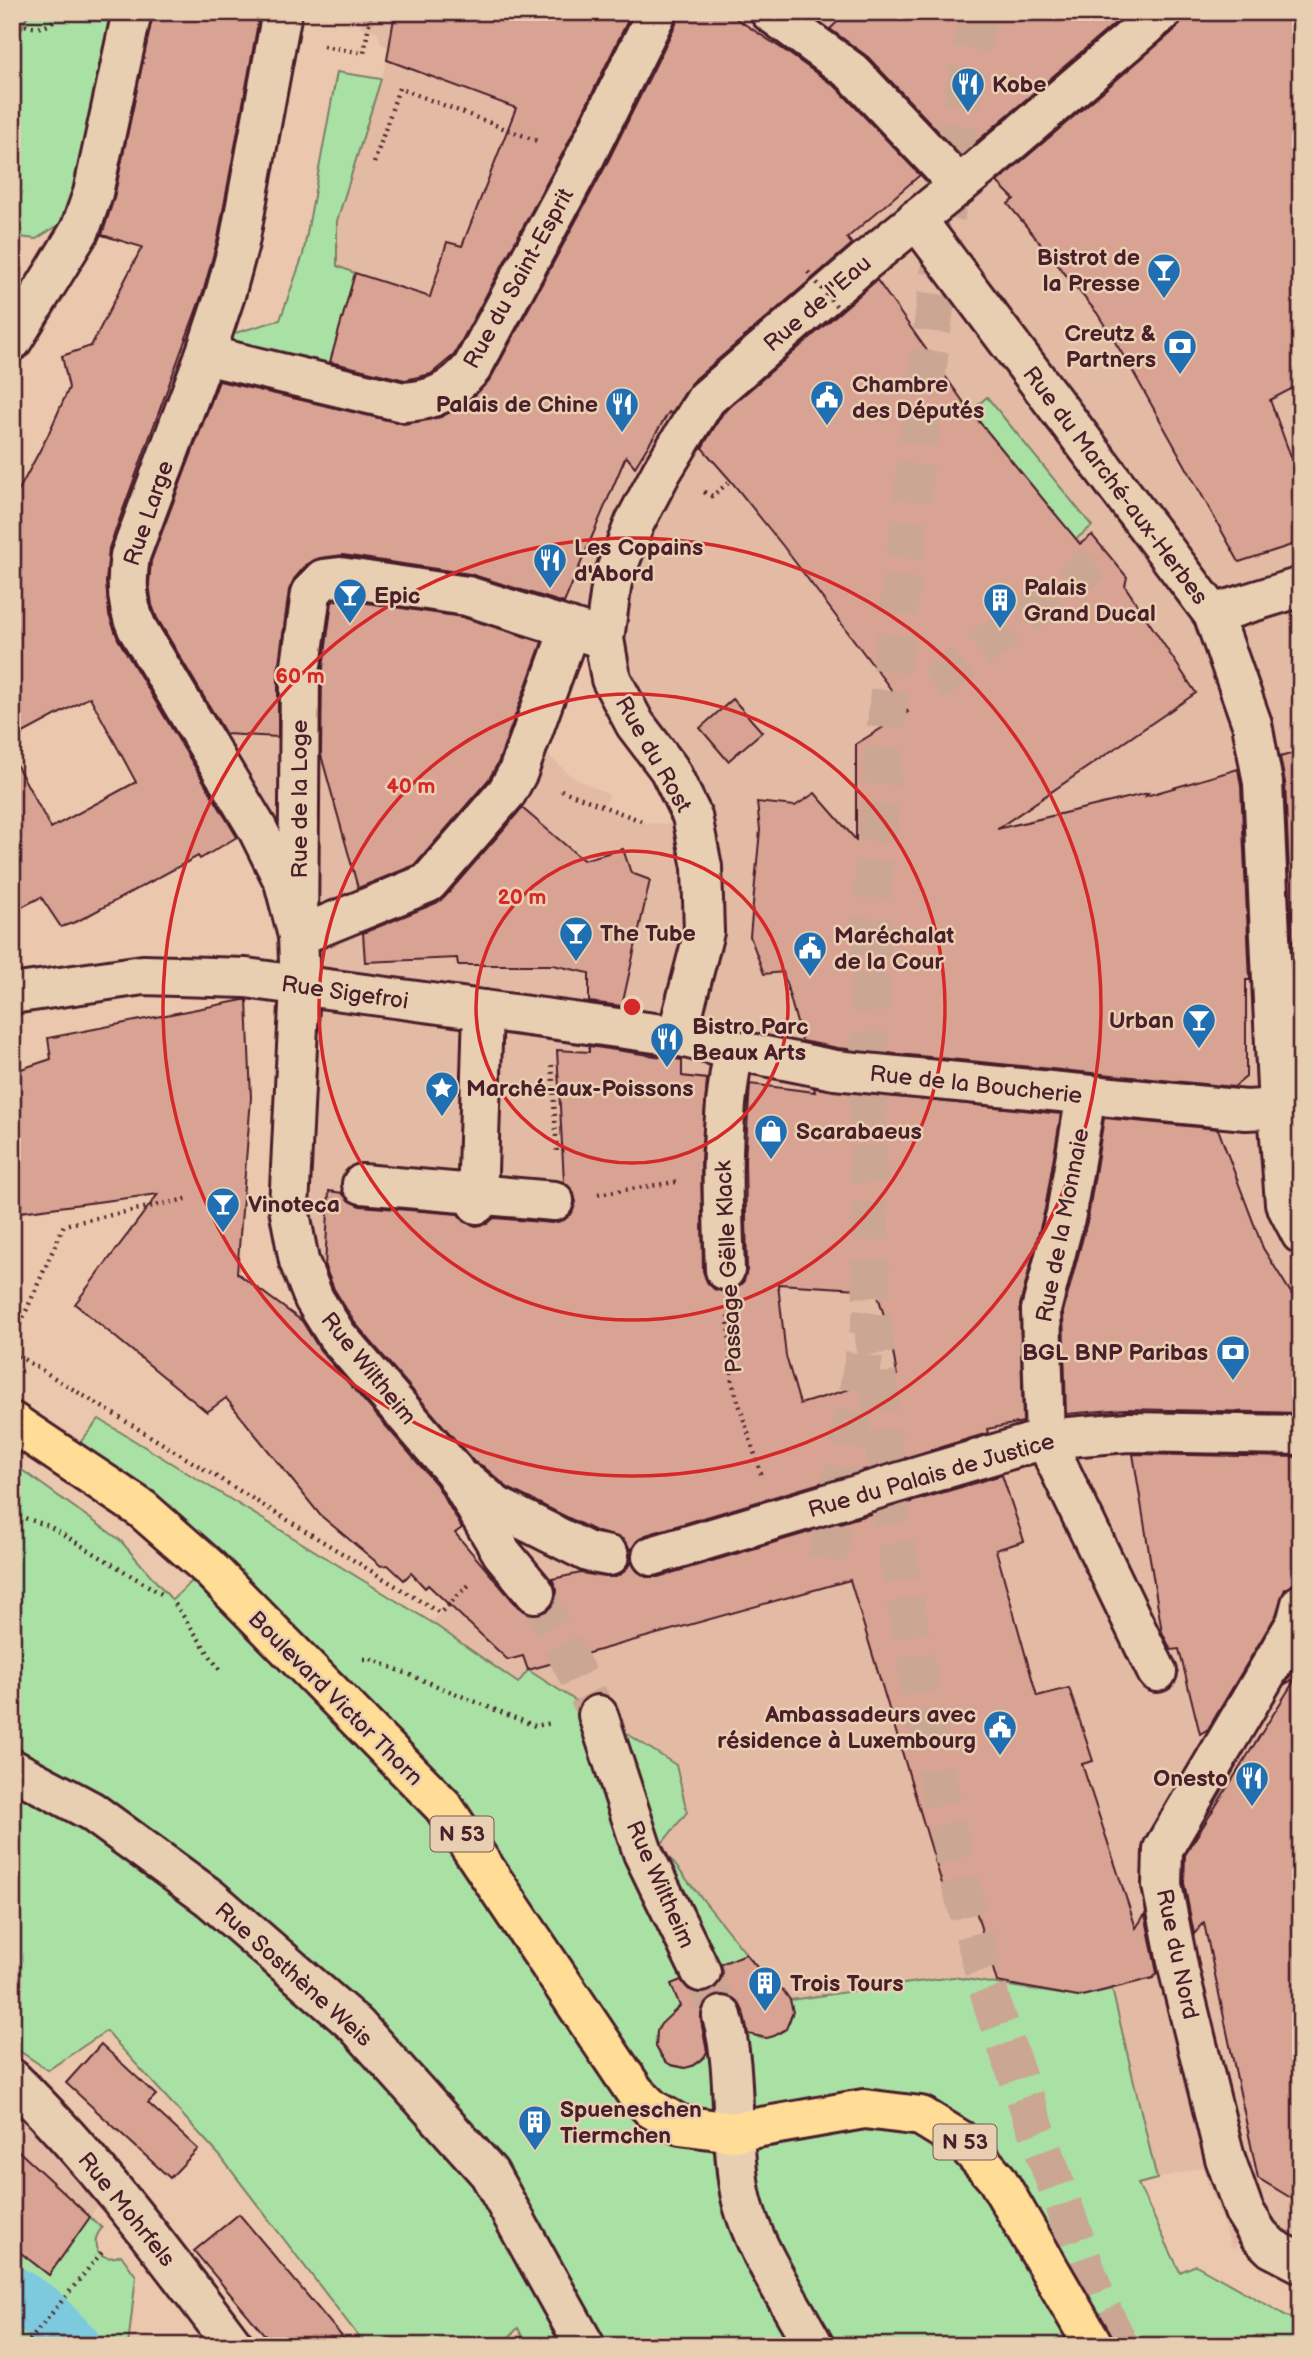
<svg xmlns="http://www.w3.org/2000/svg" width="1313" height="2358" viewBox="0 0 1313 2358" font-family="'Balsamiq Sans',sans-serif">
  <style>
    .built { fill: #e3baa4; fill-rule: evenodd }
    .green { fill: #a9e1a5; stroke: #7a8068; stroke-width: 2 }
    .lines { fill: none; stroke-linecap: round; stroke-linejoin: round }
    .canal { stroke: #7dc9dd; stroke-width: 54 }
    .building { fill: #d9a394; stroke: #4a1f2b; stroke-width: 2; fill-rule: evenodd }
    .minor-tunnel { stroke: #cba693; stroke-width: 38; stroke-dasharray: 38 19; stroke-linecap: butt }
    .major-tunnel { stroke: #cba693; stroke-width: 38; stroke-dasharray: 38 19; stroke-linecap: butt }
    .minor-casing { stroke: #4a1f2b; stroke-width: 44 }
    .major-casing { stroke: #4a1f2b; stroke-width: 44 }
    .path { stroke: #4a1f2b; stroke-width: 4.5; stroke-dasharray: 2 5; stroke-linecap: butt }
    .minor { stroke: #e9cfb1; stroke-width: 38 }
    .major { stroke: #ffdd96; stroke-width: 38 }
    .path-bridge { stroke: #4a1f2b; stroke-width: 4.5; stroke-dasharray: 2 5; stroke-linecap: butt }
    .ring { fill: none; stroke: #d62828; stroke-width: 3.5 }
    .labels { text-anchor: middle; stroke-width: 5; stroke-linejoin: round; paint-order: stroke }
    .shield { fill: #e9cfb1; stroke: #7a5453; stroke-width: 2 }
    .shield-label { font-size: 21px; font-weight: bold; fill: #4a1f2b }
    .poi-label { font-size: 23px; font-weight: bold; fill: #4a1f2b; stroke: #e9cfb1; text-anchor: start }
    .street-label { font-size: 23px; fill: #4a1f2b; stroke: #e9cfb1 }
    .centre { fill: #d62828; stroke: #e9cfb1; stroke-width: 3.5 }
    .ring-label { font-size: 21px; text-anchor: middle; font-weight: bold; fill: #d62828; stroke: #e9cfb1; stroke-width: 5; stroke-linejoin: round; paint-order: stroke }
  </style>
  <rect width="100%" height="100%" fill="#ebc8ad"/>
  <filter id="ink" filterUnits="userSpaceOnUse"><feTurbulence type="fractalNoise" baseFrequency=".0143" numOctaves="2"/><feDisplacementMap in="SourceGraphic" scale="14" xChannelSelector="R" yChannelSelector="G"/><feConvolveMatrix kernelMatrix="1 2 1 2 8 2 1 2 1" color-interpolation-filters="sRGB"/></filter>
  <g filter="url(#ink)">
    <g class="built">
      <path d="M363,12H1301V2263L1259,2235L1232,2248L1202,2167L1157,2179L1112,1989L1078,1997L953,1977L790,2000L783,1990L771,1985L660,1846L598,1715L529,1670L519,1683L431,1622L486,1567L513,1599L553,1588L552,1579L516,1532L299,1261L298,936L129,605L205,355L324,384L355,272L337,266V221L387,60L389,47L381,44L377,31L360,27ZM570,629L669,769L692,816L669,824L640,822L604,807L609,795L571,776L543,750Z"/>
      <path d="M12,2079L110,2188L49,2275L12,2246Z"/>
    </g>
    <g class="green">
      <path d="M29,12H121L71,217L36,239L12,236V50Z"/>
      <path d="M337,72L381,79L337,221V266L355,273L328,370L225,345L228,335L280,320L303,255Z"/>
      <path d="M987,397L1092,526L1076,539L971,411Z"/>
      <path d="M99,1419L431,1622L518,1683L528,1670L676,1765L687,1812L660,1846L771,1985L744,1990L730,1960L672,1984L683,2011L661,2024C655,2035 653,2045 661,2056C671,2071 693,2071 704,2057C706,2054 707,2050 709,2047C715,2038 732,2031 741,2025L747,2031L760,2038C783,2038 796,2022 790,2000L953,1977L1078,1997L1112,1989L1157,2179L1138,2184L1180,2272L1196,2265L1287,2316L1301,2320V2346H527L518,2328L500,2346H366L220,2156L106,2031L48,2070L12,2046V1463L120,1540L172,1600L207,1567L67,1459Z"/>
      <path d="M90,2217L102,2228C87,2244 100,2265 121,2255L136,2276L128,2346H12V2246L49,2275Z"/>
    </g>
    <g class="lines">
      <path class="canal" d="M12,2293L38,2309L74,2346"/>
    </g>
    <g class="building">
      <path d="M153,12H260L218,238L204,289L109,548L106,583L109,615L118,639L237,837L200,859L198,856L78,921L61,927L41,897L12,912V757L51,828L136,782L90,697L12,739V503L48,435L69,388L62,356L91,346L142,247L102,235L114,198Z"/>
      <path d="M395,12H632L565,149L454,355L431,374L405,380L330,362L355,273L430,297L447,242L462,246L516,108L387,60Z"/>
      <path d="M679,12H726L784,50L837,88L920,175L847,238L852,244L692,382L671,414L669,412L635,467L626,456L564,603L470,574L343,555L320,558L306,565L294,579L289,590L278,670V737L226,734L157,618L152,605L149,584L151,561L219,381L404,424L441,417L470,400L491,378L604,169L677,22Z"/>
      <path d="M848,12H1128L967,150L959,142L953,147L868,57L830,29Z"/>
      <path d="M1183,12H1301V384L1270,400L1301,484V542L1239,562L1131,368L1097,313L1008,204L1014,199L997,182L1176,29L1182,20Z"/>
      <path d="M877,280L967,407L1080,544L1092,535L1127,577L1125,586L1196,693L997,829L1148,793L1146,796L1238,769L1241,786L1250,980H1246V1077L1234,1087L838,1048L802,1041L783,972L764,974L750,936L760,830L757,802L795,806L815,793L856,840V744L908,712L783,546L731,481L702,448L723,413Z"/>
      <path d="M340,599L462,617L542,642L498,763L489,779L415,865L358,888L321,755L322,675L332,602Z"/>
      <path d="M733,699L762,732L728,761L700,728Z"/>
      <path d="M1301,751V979H1294L1285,782L1280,757Z"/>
      <path d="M522,808L583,860L623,849L631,873L650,880L622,1006L589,1002V973L553,965H458L457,958L365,962L363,933L436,903L444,898Z"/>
      <path d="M243,1000H247L251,1098L237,1273L302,1321L320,1350L436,1484L462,1528L455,1533L518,1607L527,1613L538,1615L549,1609L556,1600L557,1590L552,1579L581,1573L605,1577H616L625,1571L631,1562L637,1571L646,1577H658L1002,1475L1024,1541L996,1550L1037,1696L1069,1688L1093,1761L1082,1764L1136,1928L1145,1914L1157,1973L1153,1978L1078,1997L997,1982L973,1901L950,1910L850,1580L528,1670L523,1656L508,1660L428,1585L425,1588L411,1573L404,1580L388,1565L381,1566L320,1515L226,1398L207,1412L75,1304L158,1194L12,1213V1072L51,1059L48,1038Z"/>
      <path d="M589,1046L682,1060V1076L707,1079L701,1159L703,1271L707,1282L714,1289L725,1292L737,1288L744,1281L747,1270L745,1160L750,1084L815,1092L814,1088L1061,1114L1045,1209L1020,1305L1023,1422L987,1429L988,1433L646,1535L637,1541L631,1550L623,1539L595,1531L508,1488L483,1466L474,1462L355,1323L334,1289L325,1267L329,1191L342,1193L349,1201L360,1206L458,1214L465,1222L476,1226L487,1224L494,1218L552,1223L564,1220L572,1213L576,1202L573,1191L564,1182L557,1050L589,1052ZM778,1284L876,1290L890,1334L897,1375L800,1404L786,1356Z"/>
      <path d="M1104,1118L1218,1129L1263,1248L1301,1309V1413L1125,1409L1066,1414L1063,1312L1088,1218Z"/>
      <path d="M1133,1454L1301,1457V1583H1295L1285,1589L1276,1615L1208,1729L1200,1734L1179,1649L1171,1650L1162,1632Z"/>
      <path d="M1301,1658V2204L1258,2178L1204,1923L1194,1934L1184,1883L1185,1855L1296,1678L1285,1684Z"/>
      <path d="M746,1954L769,1982L783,1990L790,2000L793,2012L786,2029L774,2036L767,2038L748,2034L743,2011L738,2002L728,1995H716L707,2000L701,2010V2021L707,2052L704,2057L692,2066L685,2068L671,2065L665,2061L656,2047L657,2031L661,2024L680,2006L671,1984L681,1980L689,1990L699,1994L710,1992L719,1984L723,1974L721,1964Z"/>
      <path d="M101,2044L156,2095L148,2103L198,2149L170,2178L66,2083Z"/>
      <path d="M12,2145L90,2217L49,2275L12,2246Z"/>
      <path d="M239,2214L350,2346H274L194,2251Z"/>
    </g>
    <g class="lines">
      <g class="minor-tunnel">
        <path d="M933,685L1095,563"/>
        <path d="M827,1560L872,1313"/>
        <path d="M535,1593L598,1715"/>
        <path d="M701,1972L722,2016"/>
      </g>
      <path class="major-tunnel" d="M978,12L951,174L890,680L872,896L868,1139L872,1313L890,1510L922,1701L954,1859L994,2011L1096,2297L1120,2346"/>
      <g class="minor-casing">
        <g id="minor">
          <path d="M282,12L239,243L225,295L205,355L130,556C126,581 126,605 137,628L257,828L284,882L298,936L300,986L289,1208L299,1261L314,1299L337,1336L454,1471L502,1553L535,1593"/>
          <path d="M770,12L852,72L959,185"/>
          <path d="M916,219L1213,614L1252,724L1263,783L1278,1110L1285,1203L1301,1234"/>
          <path d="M12,341L80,230L93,193L132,12"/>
          <path d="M205,355L403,402C433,401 452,391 472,368L584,159L657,12"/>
          <path d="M1213,614L1301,587"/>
          <path d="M570,628L518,772L507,792L428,883L298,936L300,673L311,593L323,579L340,577L467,596L604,639"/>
          <path d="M12,994L143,975L246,978L677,1036L734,1050L835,1070L1246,1110L1301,1107"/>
          <path d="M677,1036L704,932L702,867L692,816L669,769L635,724L611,679L604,639L612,581L635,522L662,471L706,399L863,263L980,168L1162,12"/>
          <path d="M1086,1095L1066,1214L1041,1310L1045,1439L1157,1672"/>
          <path d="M362,1184L554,1201"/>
          <path d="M477,1204L483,1010"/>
          <path d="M725,1270C722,1195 719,1124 734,1050"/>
          <path d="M469,1483L496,1506L588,1552L609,1556"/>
          <path d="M652,1556L1045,1439L1128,1432L1301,1435"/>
          <path d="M1301,1604L1296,1623L1163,1849L1162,1885L1179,1971L1225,2158L1244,2211L1259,2235L1272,2248L1301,2263"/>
          <path d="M598,1715L643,1853L701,1972"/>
          <path d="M12,1769L91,1811L210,1898L356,2025L489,2173L585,2346"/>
          <path d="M722,2016C738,2073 729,2134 740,2192C749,2241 790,2302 814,2346"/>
          <path d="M12,2079C95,2160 164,2253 234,2346"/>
        </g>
      </g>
      <g class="major-casing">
        <path id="major" d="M12,1422L142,1509L208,1567L443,1806L635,2092L652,2109L680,2125L733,2132L864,2109L921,2116L965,2143L997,2179L1094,2346"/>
      </g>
      <g class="path">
        <path d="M12,20C30,28 49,34 59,12"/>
        <path d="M323,46L364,53L371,12"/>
        <path d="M374,163L399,88L540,142"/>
        <path d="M704,492L712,496L731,481"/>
        <path d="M561,790L644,822"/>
        <path d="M552,1065L557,1154"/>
        <path d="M598,1194L676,1182"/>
        <path d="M728,1316L732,1382L761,1474"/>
        <path d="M12,1343L64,1225L191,1198"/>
        <path d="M12,1352L440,1613L469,1585"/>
        <path d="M12,1514L49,1526L165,1596"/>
        <path d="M175,1604L221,1672"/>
        <path d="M364,1659H371L535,1726L552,1723"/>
        <path d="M25,2346L102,2252"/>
      </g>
      <use href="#minor" class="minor"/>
      <use href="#major" class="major"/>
      <path class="path-bridge" d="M808,272L843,314"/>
    </g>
  </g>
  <g class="ring">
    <circle cx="632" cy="1007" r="156"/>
    <circle cx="632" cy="1007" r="313"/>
    <circle cx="632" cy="1007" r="469"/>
  </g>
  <defs>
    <g id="restaurant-pin" transform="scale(1.75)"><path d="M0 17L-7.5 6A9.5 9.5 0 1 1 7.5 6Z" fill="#1f6fb2" stroke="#e9cfb1"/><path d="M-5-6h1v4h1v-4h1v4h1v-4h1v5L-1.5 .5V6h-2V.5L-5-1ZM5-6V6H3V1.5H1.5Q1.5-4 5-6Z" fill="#fff"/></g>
    <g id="bar-pin" transform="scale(1.75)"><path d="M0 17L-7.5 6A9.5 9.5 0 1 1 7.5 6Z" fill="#1f6fb2" stroke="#e9cfb1"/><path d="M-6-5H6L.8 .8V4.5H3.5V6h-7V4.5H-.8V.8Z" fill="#fff"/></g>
    <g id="bank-pin" transform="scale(1.75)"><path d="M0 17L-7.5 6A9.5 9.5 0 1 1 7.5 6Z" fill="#1f6fb2" stroke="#e9cfb1"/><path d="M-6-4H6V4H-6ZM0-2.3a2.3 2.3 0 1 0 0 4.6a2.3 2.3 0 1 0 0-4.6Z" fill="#fff"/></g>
    <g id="civic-pin" transform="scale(1.75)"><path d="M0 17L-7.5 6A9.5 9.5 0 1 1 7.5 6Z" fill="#1f6fb2" stroke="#e9cfb1"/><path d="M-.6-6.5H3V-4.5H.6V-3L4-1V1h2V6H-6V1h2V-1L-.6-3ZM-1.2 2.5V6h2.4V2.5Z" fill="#fff"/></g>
    <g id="building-pin" transform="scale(1.75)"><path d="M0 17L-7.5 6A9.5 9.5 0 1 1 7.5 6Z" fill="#1f6fb2" stroke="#e9cfb1"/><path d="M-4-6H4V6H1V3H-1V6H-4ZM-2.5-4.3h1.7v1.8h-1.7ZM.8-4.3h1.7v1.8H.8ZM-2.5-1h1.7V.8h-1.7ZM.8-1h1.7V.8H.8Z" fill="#fff"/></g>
    <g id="sight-pin" transform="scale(1.75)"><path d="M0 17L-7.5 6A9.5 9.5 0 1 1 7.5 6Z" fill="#1f6fb2" stroke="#e9cfb1"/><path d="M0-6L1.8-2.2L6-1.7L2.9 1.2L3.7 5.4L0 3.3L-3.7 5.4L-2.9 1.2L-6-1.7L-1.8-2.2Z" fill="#fff"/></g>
    <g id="shop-pin" transform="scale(1.75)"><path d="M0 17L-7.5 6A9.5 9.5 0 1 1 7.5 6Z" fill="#1f6fb2" stroke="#e9cfb1"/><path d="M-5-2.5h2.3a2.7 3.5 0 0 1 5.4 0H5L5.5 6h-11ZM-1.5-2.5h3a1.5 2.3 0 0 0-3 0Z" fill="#fff"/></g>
  </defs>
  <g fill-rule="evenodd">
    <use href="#restaurant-pin" x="968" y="84"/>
    <use href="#bar-pin" x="1164" y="270"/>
    <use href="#bank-pin" x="1180" y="346"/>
    <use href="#civic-pin" x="827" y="397"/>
    <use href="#restaurant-pin" x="622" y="404"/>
    <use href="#restaurant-pin" x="550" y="560"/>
    <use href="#bar-pin" x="350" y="595"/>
    <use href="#building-pin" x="1000" y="600"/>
    <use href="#bar-pin" x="576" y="933"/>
    <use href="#civic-pin" x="810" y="948"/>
    <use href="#bar-pin" x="1199" y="1020"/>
    <use href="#restaurant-pin" x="667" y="1039"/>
    <use href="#sight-pin" x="442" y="1088"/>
    <use href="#shop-pin" x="771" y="1131"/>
    <use href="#bar-pin" x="223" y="1204"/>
    <use href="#bank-pin" x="1233" y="1352"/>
    <use href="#civic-pin" x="1000" y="1727"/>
    <use href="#restaurant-pin" x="1252" y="1778"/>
    <use href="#building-pin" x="765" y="1983"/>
    <use href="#building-pin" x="535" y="2122"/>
  </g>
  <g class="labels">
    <g class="shield">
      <rect x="430.5" y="1816.5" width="63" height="35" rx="5"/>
      <rect x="933.5" y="2124.5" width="63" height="35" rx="5"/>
    </g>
    <g class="shield-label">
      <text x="462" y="1841">N 53</text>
      <text x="965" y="2149">N 53</text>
    </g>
    <g class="poi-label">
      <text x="992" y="92">Kobe</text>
      <text x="1140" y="265" text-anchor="end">Bistrot de<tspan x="1140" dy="26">la Presse</tspan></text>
      <text x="1156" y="341" text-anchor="end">Creutz &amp;<tspan x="1156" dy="26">Partners</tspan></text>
      <text x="852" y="392">Chambre<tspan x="852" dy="26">des Députés</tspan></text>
      <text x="598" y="412" text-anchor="end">Palais de Chine</text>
      <text x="574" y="555">Les Copains<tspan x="574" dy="26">d'Abord</tspan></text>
      <text x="1024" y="595">Palais<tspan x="1024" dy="26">Grand Ducal</tspan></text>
      <text x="374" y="603">Epic</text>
      <text x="600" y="941">The Tube</text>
      <text x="834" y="943">Maréchalat<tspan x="834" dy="26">de la Cour</tspan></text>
      <text x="1174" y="1028" text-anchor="end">Urban</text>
      <text x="692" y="1034">Bistro Parc<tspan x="692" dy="26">Beaux Arts</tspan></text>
      <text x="466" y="1096">Marché-aux-Poissons</text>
      <text x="796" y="1139">Scarabaeus</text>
      <text x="248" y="1212">Vinoteca</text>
      <text x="1208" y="1360" text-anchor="end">BGL BNP Paribas</text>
      <text x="976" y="1722" text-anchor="end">Ambassadeurs avec<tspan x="976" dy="26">résidence à Luxembourg</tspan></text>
      <text x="1228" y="1786" text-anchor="end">Onesto</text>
      <text x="790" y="1991">Trois Tours</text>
      <text x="560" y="2117">Spueneschen<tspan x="560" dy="26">Tiermchen</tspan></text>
    </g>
    <g class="street-label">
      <text transform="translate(518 278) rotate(-61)" y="8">Rue du Saint-Esprit</text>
      <text transform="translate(817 303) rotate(-41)" y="8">Rue de l'Eau</text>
      <text transform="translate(1116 485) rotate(53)" y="8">Rue du Marché-aux-Herbes</text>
      <text transform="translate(148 513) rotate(-71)" y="8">Rue Large</text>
      <text transform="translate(654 754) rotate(60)" y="8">Rue du Rost</text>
      <text transform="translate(299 799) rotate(-90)" y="8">Rue de la Loge</text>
      <text transform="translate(345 992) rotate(8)" y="8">Rue Sigefroi</text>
      <text transform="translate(976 1084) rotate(6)" y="8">Rue de la Boucherie</text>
      <text transform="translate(1062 1225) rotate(-79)" y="8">Rue de la Monnaie</text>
      <text transform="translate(728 1267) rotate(-93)" y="8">Passage Gëlle Klack</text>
      <text transform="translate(369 1368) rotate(51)" y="8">Rue Wiltheim</text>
      <text transform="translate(931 1475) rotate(-16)" y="8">Rue du Palais de Justice</text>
      <text transform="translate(336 1698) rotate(45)" y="8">Boulevard Victor Thorn</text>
      <text transform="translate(661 1884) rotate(66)" y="8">Rue Wiltheim</text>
      <text transform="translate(1178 1954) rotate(78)" y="8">Rue du Nord</text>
      <text transform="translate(294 1974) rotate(42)" y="8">Rue Sosthène Weis</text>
      <text transform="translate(127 2209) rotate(51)" y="8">Rue Mohrfels</text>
    </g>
  </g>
  <circle cx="632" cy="1007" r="10" class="centre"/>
  <g class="ring-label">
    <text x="300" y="683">60 m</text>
    <text x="411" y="793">40 m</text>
    <text x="522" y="904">20 m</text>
  </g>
  <rect width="1313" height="2358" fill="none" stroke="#e9cfb1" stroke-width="42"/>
  <rect x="21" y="21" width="1271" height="2316" fill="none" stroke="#4a1f2b" stroke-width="2.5" filter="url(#ink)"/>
</svg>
